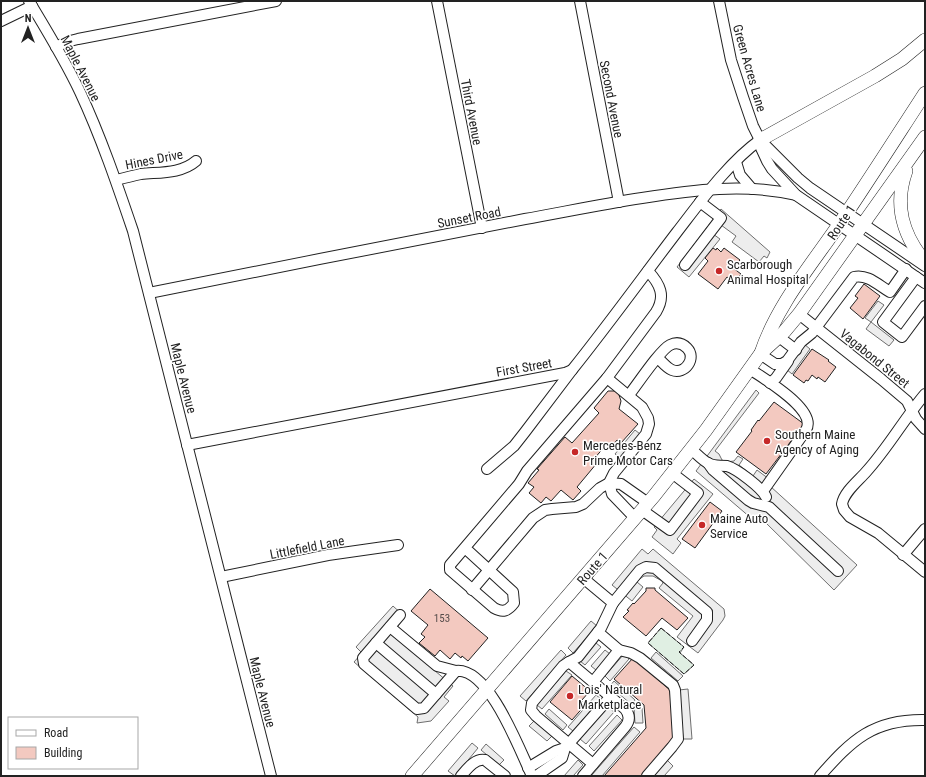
<svg xmlns="http://www.w3.org/2000/svg" width="926" height="777" viewBox="0 0 926 777" font-family="'Roboto Condensed',sans-serif">
  <style>
    .green { fill: #e0efe3; stroke: #6f6f6f }
    .parking { fill: #ededed; stroke: #6f6f6f }
    .building { fill: #f3c9c0; stroke: #222 }
    .lines { fill: none; stroke-linecap: round; stroke-linejoin: round }
    .minor-casing { stroke: #222; stroke-width: 12 }
    .major-casing { stroke: #222; stroke-width: 14 }
    .minor { stroke: #fff; stroke-width: 10 }
    .major { stroke: #fff; stroke-width: 13 }
    .fence { stroke: #222; stroke-width: 1; stroke-dasharray: 5 2; stroke-linecap: butt }
    .poi-dot { fill: #c62828; stroke: #fff; stroke-width: 1.5 }
    .labels { text-anchor: middle; stroke-width: 3; stroke-linejoin: round; paint-order: stroke }
    .number-label { font-size: 11px; fill: #564c4a }
    .street-label { font-size: 13px; fill: #222; stroke: #fff }
    .poi-label { font-size: 13px; fill: #222; stroke: #fff; text-anchor: start }
  </style>
  <rect width="100%" height="100%" fill="#fff"/>
  <path class="green" d="M661,628L684,647L680,653L694,665L684,674L648,643Z"/>
  <g class="parking">
    <path d="M721,209L770,252L767,258L764,256L759,262L732,242L736,236L721,225L713,234L720,239L689,277L677,267Z"/>
    <path d="M878,301L884,305L871,322L894,340L889,346L866,329L871,322L865,318Z"/>
    <path d="M804,344L810,349L792,374L786,369Z"/>
    <path d="M756,390L759,393L715,451L719,454L722,460L726,462L734,461L738,456L743,459L739,465L753,476L757,470L773,482L770,486L857,565L834,590L765,522L751,518L696,471Z"/>
    <path d="M635,430L640,434L620,458L615,454Z"/>
    <path d="M694,479L713,494L677,539L681,543L673,554L652,537L657,530L654,527Z"/>
    <path d="M642,549L648,554L653,549L724,609L725,616L723,620L698,653L677,637L693,616L659,588L663,583L662,581L653,576H644L641,578L637,582L643,587L632,601L612,585Z"/>
    <path d="M393,606L405,617L391,634L453,686L444,697L449,701L431,721L417,723L418,717L354,662L362,653L356,647Z"/>
    <path d="M591,621L597,626L573,653L568,648Z"/>
    <path d="M596,643L601,647L585,665L580,661Z"/>
    <path d="M561,650L566,655L526,701L520,696Z"/>
    <path d="M605,650L610,654L596,670L591,666Z"/>
    <path d="M656,652L683,676L678,681L651,658Z"/>
    <path d="M624,654L629,659L610,681L605,676Z"/>
    <path d="M566,671L572,675L542,709L537,705Z"/>
    <path d="M614,681L635,700L632,705L610,686Z"/>
    <path d="M688,689L692,739H683L679,690Z"/>
    <path d="M596,695L601,699L573,731L568,727Z"/>
    <path d="M608,707L614,712L586,744L580,739Z"/>
    <path d="M634,708H642L643,723H635Z"/>
    <path d="M549,709L567,725L563,730L545,714Z"/>
    <path d="M617,715L622,720L594,751L589,746Z"/>
    <path d="M534,721L552,736L547,741L529,726Z"/>
    <path d="M634,727L640,732L602,776H591Z"/>
    <path d="M472,743L478,748L455,776L448,771Z"/>
    <path d="M486,744L504,760L499,765L481,750Z"/>
    <path d="M578,760L583,765L573,776H564Z"/>
    <path d="M667,760L673,766L664,776H652Z"/>
  </g>
  <g class="building">
    <path d="M713,248L716,250L717,248L721,252L724,248L740,260L733,268L741,274L735,283L727,277L718,289L698,274L708,261L705,258Z"/>
    <path d="M864,284L880,296L863,319L850,308L858,298L855,296Z"/>
    <path d="M812,349L829,360L828,361L836,367L825,382L818,377L817,379L812,375L808,381L806,380L804,383L793,375Z"/>
    <path d="M608,391H616L619,395L621,401L619,409L638,424L621,443L617,440L613,445H606L593,460L597,463L577,487L581,491L573,500L561,490L551,501L546,497L541,503L529,493L534,487L528,483L539,470L537,469L565,437L572,443L599,413L594,408Z"/>
    <path d="M774,402L804,424L766,474L736,452L752,431L751,430L758,420L759,421Z"/>
    <path d="M710,502L722,511L695,548L682,539Z"/>
    <path d="M646,588H655V590L688,618L677,630L662,618L646,636L623,617L629,611L627,610L633,603L634,604L646,591Z"/>
    <path d="M430,589L488,638L468,661L462,656L461,658L455,653L450,659L440,650L435,656L419,643L425,637L421,634L428,625L411,611Z"/>
    <path d="M633,658L670,690L674,738L641,776H604L646,728L644,705L614,679Z"/>
    <path d="M572,676L590,691L581,701L586,704L572,720L550,702Z"/>
  </g>
  <g class="lines">
    <g class="minor-casing">
      <g id="minor">
        <path d="M29,1C47,31 65,60 80,92C101,137 117,184 133,231L271,776"/>
        <path d="M437,1L482,228"/>
        <path d="M580,1L619,202"/>
        <path d="M719,1L731,60L743,97L753,126L760,140L761,148L767,161L772,169L796,195L925,283"/>
        <path d="M1,21L32,6"/>
        <path d="M56,47L66,42L78,39L276,1"/>
        <path d="M760,140L798,178L810,188L925,266"/>
        <path d="M736,162L740,175L752,189"/>
        <path d="M116,180C124,178 132,176 141,174C159,172 181,174 196,161"/>
        <path d="M685,265L721,218L700,202"/>
        <path d="M916,277L883,322L902,337L925,306"/>
        <path d="M149,293C274,268 400,243 525,219C564,212 603,204 642,198C692,190 746,183 796,195"/>
        <path d="M799,314L881,379L907,401L916,419L925,429"/>
        <path d="M779,337L796,350"/>
        <path d="M760,354L775,364H782L787,361L801,342L812,333L854,277C868,274 878,285 890,292L906,269"/>
        <path d="M750,369C764,379 818,410 806,430L763,491"/>
        <path d="M770,383L776,378L788,361"/>
        <path d="M925,394C904,419 888,448 866,472C858,481 844,492 842,504L844,510L850,517L878,533L925,572"/>
        <path d="M629,395C637,385 660,350 670,345C676,342 682,343 687,348C697,358 685,375 672,370C667,368 662,362 658,358"/>
        <path d="M187,445L565,373L572,370C608,325 642,278 677,232C701,201 729,162 760,140"/>
        <path d="M691,449C697,454 702,460 708,463C714,467 720,465 727,466C737,469 762,488 766,497"/>
        <path d="M708,463L713,470L748,500L753,503L769,507L838,571"/>
        <path d="M487,469L514,446L525,432L572,370"/>
        <path d="M642,510L670,530L698,493L672,473"/>
        <path d="M635,518L612,494L609,483L621,484L648,503"/>
        <path d="M465,548L513,592L514,603C508,611 503,613 494,608L450,570V565L519,484L527,471L607,378L656,312C666,296 660,284 648,271"/>
        <path d="M903,555L925,529"/>
        <path d="M221,577L328,555L398,545"/>
        <path d="M472,590L533,518L545,510L552,509L576,507L583,504L600,488L609,483L614,473L646,434L649,424L648,418L642,407L607,378"/>
        <path d="M613,603L640,570L646,567L655,568L707,612V620L692,641"/>
        <path d="M400,615L363,658L364,664L417,709L424,708L456,671C489,667 520,751 532,776"/>
        <path d="M390,627L437,666L456,671"/>
        <path d="M598,632L619,650L631,653L640,658L673,685L675,690L678,739L672,747L647,776"/>
        <path d="M376,643L436,694"/>
        <path d="M569,662L563,666L532,703L531,710L536,716L593,764"/>
        <path d="M593,682L619,650"/>
        <path d="M528,768L556,751L565,748"/>
        <path d="M461,776C467,769 475,758 485,760L505,776"/>
        <path d="M536,776L562,758L565,748L611,696"/>
        <path d="M583,776L625,727C630,721 630,715 625,709L569,662L578,657L601,628L613,603L583,578"/>
        <path d="M820,776C852,740 873,719 925,720"/>
      </g>
    </g>
    <g class="major-casing">
      <g id="major">
        <path d="M760,140L875,76L902,59L925,40"/>
        <path d="M906,171C894,205 902,234 925,262"/>
        <path d="M761,353L784,332L799,314L925,137"/>
        <path d="M412,776L654,496L706,430L761,353C777,305 812,264 840,223C869,180 897,136 925,93"/>
      </g>
    </g>
    <use href="#minor" class="minor"/>
    <use href="#major" class="major"/>
    <path class="fence" d="M661,628L684,647L679,652L694,665L684,674L648,643Z"/>
  </g>
  <g class="poi-dot">
    <circle cx="719" cy="271" r="4"/>
    <circle cx="767" cy="441" r="4"/>
    <circle cx="575" cy="452" r="4"/>
    <circle cx="702" cy="525" r="4"/>
    <circle cx="570" cy="696" r="4"/>
  </g>
  <g class="labels">
    <g class="number-label">
      <text x="442" y="622">153</text>
    </g>
    <g class="street-label">
      <text transform="translate(81 68) rotate(63)" y="5">Maple Avenue</text>
      <text transform="translate(750 68) rotate(74)" y="5">Green Acres Lane</text>
      <text transform="translate(612 99) rotate(79)" y="5">Second Avenue</text>
      <text transform="translate(472 112) rotate(79)" y="5">Third Avenue</text>
      <text transform="translate(154 159) rotate(-11)" y="5">Hines Drive</text>
      <text transform="translate(469 217) rotate(-11)" y="5">Sunset Road</text>
      <text transform="translate(841 222) rotate(-56)" y="5">Route 1</text>
      <text transform="translate(875 358) rotate(39)" y="5">Vagabond Street</text>
      <text transform="translate(524 367) rotate(-10)" y="5">First Street</text>
      <text transform="translate(184 378) rotate(76)" y="5">Maple Avenue</text>
      <text transform="translate(307 547) rotate(-11)" y="5">Littlefield Lane</text>
      <text transform="translate(592 568) rotate(-49)" y="5">Route 1</text>
      <text transform="translate(263 692) rotate(76)" y="5">Maple Avenue</text>
    </g>
    <g class="poi-label">
      <text x="727" y="269">Scarborough<tspan x="727" dy="15">Animal Hospital</tspan></text>
      <text x="775" y="439">Southern Maine<tspan x="775" dy="15">Agency of Aging</tspan></text>
      <text x="583" y="450">Mercedes-Benz<tspan x="583" dy="15">Prime Motor Cars</tspan></text>
      <text x="710" y="523">Maine Auto<tspan x="710" dy="15">Service</tspan></text>
      <text x="578" y="694">Lois' Natural<tspan x="578" dy="15">Marketplace</tspan></text>
    </g>
  </g>
  <rect width="926" height="777" fill="none" stroke="#222222" stroke-width="4"/>
  <rect x="8" y="717" width="130" height="52" fill="#ffffff" stroke="#a7a7a7"/>
  <rect x="16" y="730" width="20" height="6" fill="#ffffff" stroke="#a7a7a7"/>
  <text x="44" y="737" font-size="12" fill="#222222">Road</text>
  <rect x="16" y="747" width="20" height="12" fill="#f3c9c0" stroke="#a7a7a7"/>
  <text x="44" y="757" font-size="12" fill="#222222">Building</text>
  <g transform="translate(28 28)" stroke="#ffffff" stroke-width="3" paint-order="stroke">
  <path d="M0-3L7 15L0 10L-7 15Z" fill="#222222"/>
  <text y="-6" font-size="11" font-weight="bold" text-anchor="middle" fill="#222222">N</text>
  </g>
</svg>
